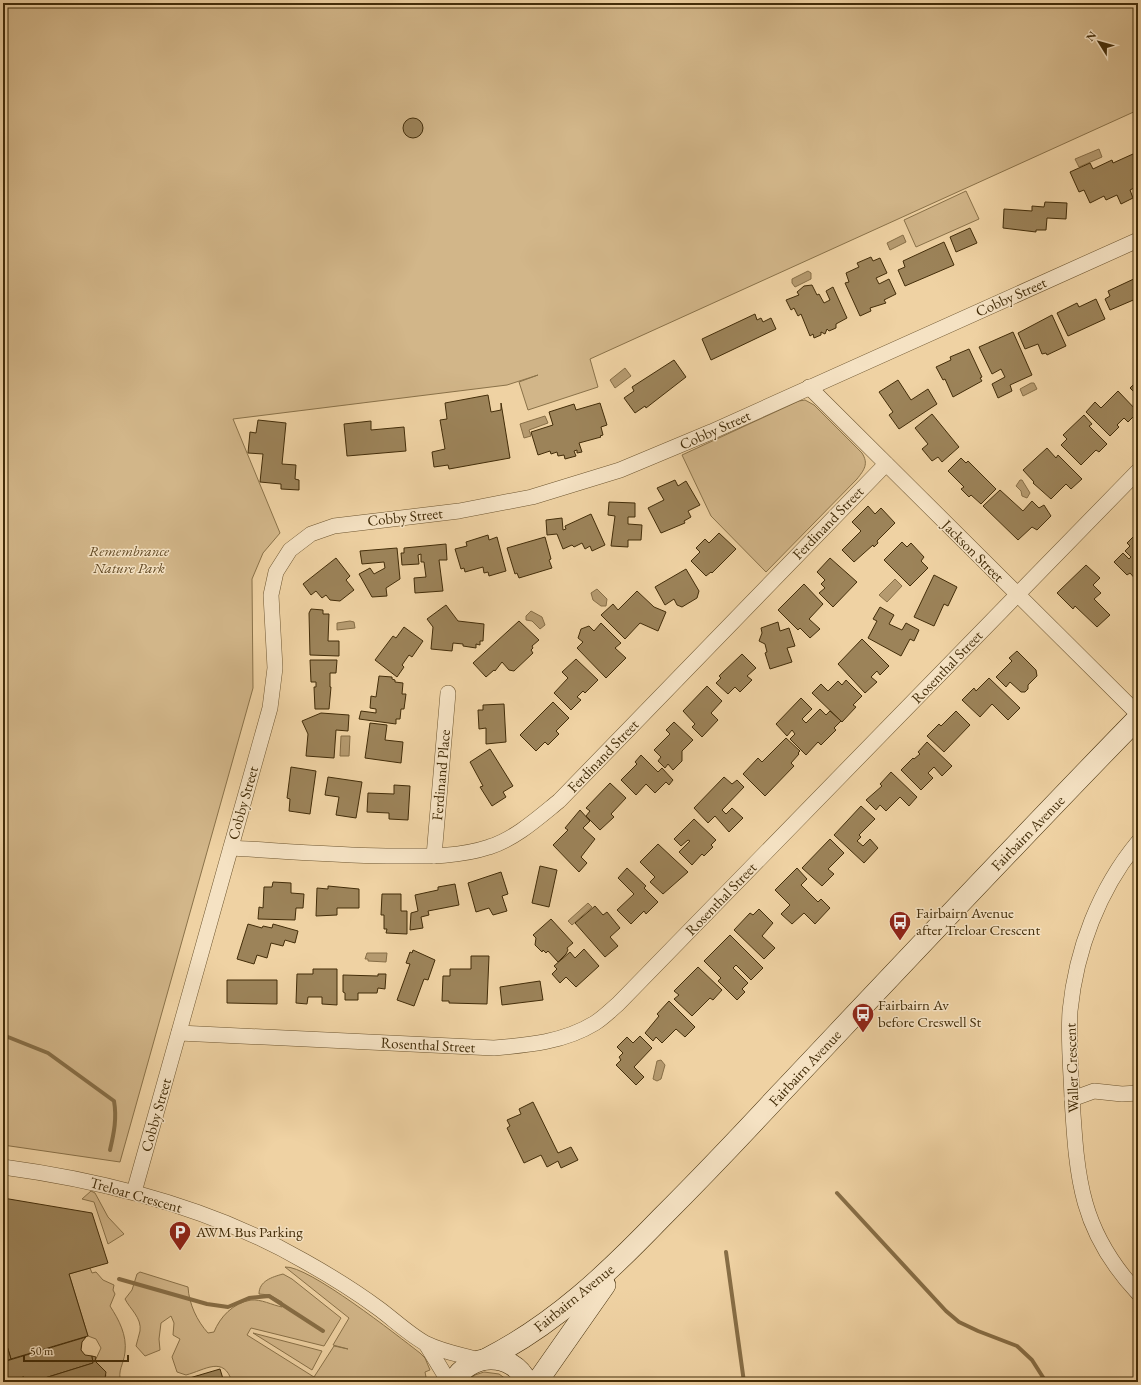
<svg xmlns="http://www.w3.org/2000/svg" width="1141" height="1385" viewBox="0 0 1141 1385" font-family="'EB Garamond',serif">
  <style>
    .green { fill: #d2b689; stroke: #8a7249 }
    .water { fill: #b59a6f; stroke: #876e46 }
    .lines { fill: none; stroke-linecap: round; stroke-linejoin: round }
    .stream { stroke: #876e46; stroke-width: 4 }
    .building { fill: #9c8359; stroke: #432d09 }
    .street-casing { stroke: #6e5630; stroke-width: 16 }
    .secondary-casing { stroke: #432d09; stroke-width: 22 }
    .street { stroke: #f5e2c3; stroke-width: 15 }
    .secondary { stroke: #f5e2c3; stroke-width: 21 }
    .labels { text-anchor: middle; stroke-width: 3; stroke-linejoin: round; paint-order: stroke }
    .street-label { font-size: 15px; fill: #432d09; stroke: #f5e2c3 }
    .park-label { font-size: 15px; font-style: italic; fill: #604823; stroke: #f5e2c3 }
    .poi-label { font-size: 15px; fill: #432d09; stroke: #f5e2c3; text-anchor: start }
  </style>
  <rect width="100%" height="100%" fill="#efd2a3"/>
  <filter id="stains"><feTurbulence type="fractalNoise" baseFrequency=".005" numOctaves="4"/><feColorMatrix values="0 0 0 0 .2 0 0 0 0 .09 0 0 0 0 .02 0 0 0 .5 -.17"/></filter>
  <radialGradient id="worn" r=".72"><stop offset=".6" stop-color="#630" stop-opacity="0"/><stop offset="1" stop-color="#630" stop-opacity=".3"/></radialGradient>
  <g class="green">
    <path d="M3,3H1138V110L590,359L598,387L528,410L519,382L538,375L507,385L233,419L280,533L263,553L252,579L253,688L120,1162L3,1145Z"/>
    <path d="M966,191L979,219L916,247L904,220Z"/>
    <path d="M805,400L814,405L862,453C869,464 864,470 857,479L766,572L711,516L682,455L799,401Z"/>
    <path d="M91,1191L95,1193L108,1217L124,1234L108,1244L94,1202L82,1199Z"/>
    <path d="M285,1267C308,1265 398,1336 420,1353L425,1358L430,1370L425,1372L427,1382H232C224,1355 205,1370 186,1375L177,1372L172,1357L180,1339L173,1335L174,1323L171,1316L161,1323L159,1339L160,1350L145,1356L136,1346C137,1341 139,1336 140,1331C142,1318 130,1309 125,1299L132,1290L137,1274L140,1272L188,1287C189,1304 197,1321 208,1333L214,1332C220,1317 233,1303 251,1300C261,1299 272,1305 282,1307V1302L270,1295L259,1294C259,1281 272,1277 283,1274L292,1279L341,1318L324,1346L251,1328L247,1335L314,1377L334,1346L348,1349L333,1345L349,1318Z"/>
    <path d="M90,1268L92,1273L96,1272L103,1280L114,1285L113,1290L115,1294L110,1306C119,1320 127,1335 125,1352C124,1364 117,1371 121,1382H93L105,1378L106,1375L95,1361L101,1348L96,1339L88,1336L69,1274Z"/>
    <path d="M253,1333L322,1351L312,1370Z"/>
    <path d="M484,1372L499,1374L510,1382H465L475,1375Z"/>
  </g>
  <g class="water">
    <path d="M1099,149L1102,157L1079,167L1075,159Z"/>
    <path d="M903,235L906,242L890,250L887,243Z"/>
    <path d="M808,271L811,273V279L795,287L792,283V279Z"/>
    <path d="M625,368L631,376L615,388L610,380Z"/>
    <path d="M1031,383H1034L1037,389L1023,396L1020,389Z"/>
    <path d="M545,416L548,423L529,430L531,436L524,438L520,424Z"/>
    <path d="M1020,480H1022L1030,493L1027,498L1022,496L1021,491L1016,486Z"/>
    <path d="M895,579L902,586L887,602L879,595Z"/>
    <path d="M597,589L607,599L606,606H601L593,600L591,593Z"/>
    <path d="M531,611L542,617L545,625L540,629L532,621L526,620V616Z"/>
    <path d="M350,621L354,622L355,628L337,630V623Z"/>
    <path d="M341,736H350L349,756H340Z"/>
    <path d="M588,903L592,907L572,925L568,921Z"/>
    <path d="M367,953H387L386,962L368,961V959H365Z"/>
    <path d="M661,1060L665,1065L661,1079L657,1081L653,1079L657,1061Z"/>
  </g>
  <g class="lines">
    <g class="stream">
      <path d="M3,1035L48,1053L114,1101C117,1118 114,1133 110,1150"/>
      <path d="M837,1193L946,1311L959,1322L978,1331L1017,1346L1032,1360L1046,1382"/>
      <path d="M726,1252L744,1382"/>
      <path d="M119,1279L207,1304L228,1307L249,1298L269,1296L323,1331"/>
    </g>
  </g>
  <g class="building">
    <circle cx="413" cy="128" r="10"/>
    <path d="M1133,154L1134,157L1138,155V186L1130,190L1133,198L1121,204L1117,195L1106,200L1104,196L1090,203L1084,190L1079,192L1070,172L1090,163L1093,169L1112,160L1113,163Z"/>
    <path d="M1045,202L1067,203L1066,219L1047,218L1046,230H1036V232L1003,228L1004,209L1032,211V206L1044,207Z"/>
    <path d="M970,228L977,243L956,252L950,237Z"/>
    <path d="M944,242L954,265L905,286L898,270L905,267L903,261Z"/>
    <path d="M871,257L873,261L880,258L887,273L876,278L879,284L889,279L896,294L884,300L886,303L870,308L871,311L860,316L845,283L849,282L846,273L859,267L857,263Z"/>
    <path d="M1138,277V298L1110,310L1105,299L1110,296L1108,291Z"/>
    <path d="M812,285L817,295L819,294L824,303L830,300L826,291L833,287L847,318L836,324V328L829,331L827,329L825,334L821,332V335L814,338L813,334L810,336L801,314L798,316L794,308L791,310L786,300L799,295L797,292L804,286Z"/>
    <path d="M1096,299L1105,319L1068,336L1057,313L1077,303L1079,307Z"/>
    <path d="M755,314L757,320L761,318L763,322L771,318L776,329L711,360L702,339Z"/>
    <path d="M1052,315L1066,346L1047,355L1046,353L1042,354L1038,344L1025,349L1018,333Z"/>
    <path d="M1013,332L1032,375L1010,385L1012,391L998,398L992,384L1005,377L1001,369L992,374L979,347Z"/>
    <path d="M969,349L982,377L980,378L982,381L953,397L945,379L943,380L936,367L951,360L950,357Z"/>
    <path d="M674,360L686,377L646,408L645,406L635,413L624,398L634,391L632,387Z"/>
    <path d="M898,380L911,400L928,389L937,404L899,429L889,415L893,412L879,392Z"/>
    <path d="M1138,380V396L1130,388Z"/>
    <path d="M1118,391L1138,412L1128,422L1124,418L1117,425L1119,427L1110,436L1086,412L1095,402L1101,408Z"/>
    <path d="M488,395L491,412L501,410V403L510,458L449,469L448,465L434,467L432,452L445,449L440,420L447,419L445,403Z"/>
    <path d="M600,403L607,425L601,427L603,435L600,436L601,437L579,443L582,452L577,453V450L574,451L576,456L565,459L564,455L558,456L557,452L551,454L550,451L538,455L531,432L553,425L549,412L574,404L576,410Z"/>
    <path d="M932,414L959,447L942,462L938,457L932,461L922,449L928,444L915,428Z"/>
    <path d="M1084,415L1092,424L1089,426L1107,444L1099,452L1096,450L1081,465L1061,445L1067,439L1063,435Z"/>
    <path d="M258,420L286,423L282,464L296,465L295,479L299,480V490L281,489V484L260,482L263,454L248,453L250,432L256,433Z"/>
    <path d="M371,421V430L404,427L406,451L347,456L344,424Z"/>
    <path d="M1047,448L1056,458L1058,455L1082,479L1071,489L1066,484L1051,499L1033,483L1034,482L1023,470Z"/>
    <path d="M961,458L966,463L968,461L996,489L981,504L971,495L969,497L961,489L964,487L948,471Z"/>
    <path d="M675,480L678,486L686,481L700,505L688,511L691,517L684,521L685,523L661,533L648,508L664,500L657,488Z"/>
    <path d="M1000,490L1023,511L1032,501L1039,508L1044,505L1051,516L1037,530L1032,527L1018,540L983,506Z"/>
    <path d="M609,502L635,503V517H628V524L642,525L641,540H628V547L611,546L615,516L608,515Z"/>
    <path d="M868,506L875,514L881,508L895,523L877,541L878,543L874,547L873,545L854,562L842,550L861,531L852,522Z"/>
    <path d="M591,514L605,545L592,551L590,546L585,549L582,543L574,547L572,545L563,549L557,534L547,535L546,520L562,518L563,530L566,529L565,526Z"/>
    <path d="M719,533L736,549L712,573L711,572L706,576L691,561L700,552L696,548L705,539L709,543Z"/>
    <path d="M1136,534L1138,537V582L1130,573L1127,575L1114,562L1123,553L1129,559L1131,557L1125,551L1130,546L1127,543Z"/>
    <path d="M488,535L489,540L497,537L506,571L489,576L488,572L484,573L483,567L465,572L464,568L461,569L455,549L467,546L466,542Z"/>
    <path d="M545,537L551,559L549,560L552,568L519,578L517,573L515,574L507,548Z"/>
    <path d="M902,542L907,547L911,543L924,557L921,561L928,568L910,586L884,560Z"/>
    <path d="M446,544L447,560H439L443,591L415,593L414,578L426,577L424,562H421V554L418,555L419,564L402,565L401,553H404V548Z"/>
    <path d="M397,548L400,579L386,588L387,596L372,597L359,574L370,568L374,574L385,568L384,562L362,564L360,551Z"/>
    <path d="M336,558L350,576L346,580L354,590L340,601L330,600L326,595L322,598L316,591L311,595L303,584Z"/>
    <path d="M830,558L857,582L833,607L819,593L825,588L821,584L825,580L817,572Z"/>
    <path d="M1086,565L1100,578L1093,585L1101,593L1094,599L1110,615L1097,627L1075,606L1073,609L1057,593Z"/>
    <path d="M686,569L699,591L697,598L682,607L677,605L674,599L665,605L655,587Z"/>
    <path d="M934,575L957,587L948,606L944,604L934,626L914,617Z"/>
    <path d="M804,584L823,604L809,619L820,629L810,638L800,628L798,630L778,610Z"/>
    <path d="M637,591L654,607L666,612L658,631L640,623L625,639L601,615L613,604L618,610Z"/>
    <path d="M446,605L458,621L484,624L483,641H480V645L476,644V648L463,646V644L453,643L452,651L431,649L433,627L427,619Z"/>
    <path d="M880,607L894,615L889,624L902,630L906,623L919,630L914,641L910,639L901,656L868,638L877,621L873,619Z"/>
    <path d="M311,609L323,610V614H329L328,641H339V656L310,655L309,613Z"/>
    <path d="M519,621L539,640L532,646L533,648L531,650L533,653L514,671L509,670L502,662L495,671L494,670L486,677L473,663Z"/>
    <path d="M778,622L780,631L789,628L795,646L787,648L792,662L770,669L765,653L767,652L765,644L759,641L762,633L761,628Z"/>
    <path d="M601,623L621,643L615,648L626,658L606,678L577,648L583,642L578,638L581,629L589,626L594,631Z"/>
    <path d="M404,627L423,641L412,657L409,655L402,665L404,667L397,677L375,660L393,636L396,638Z"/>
    <path d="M862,639L889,666L880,675L877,671L871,677L877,682L865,693L838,664Z"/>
    <path d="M1017,651L1036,670L1037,676L1028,685V689L1025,692H1021L1010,682L1006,687L996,677L1012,661L1009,658Z"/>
    <path d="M742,654L756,668L747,676L752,680L740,692L735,687L728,694L716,683L721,678L719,676Z"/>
    <path d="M576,659L598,680L585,693L583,691L577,697L581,700L571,710L554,693L568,678L562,672Z"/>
    <path d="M310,660H337L336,673H330V687H331L329,709H315L314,687H316V682H311Z"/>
    <path d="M379,676L392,677V679L395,680V682L403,683L402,694H406L404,709H401L400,719H396V724L359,719L361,711L376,713V709L370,708L371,696L376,697Z"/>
    <path d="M989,678L1020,708L1008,720L992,704L980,717L962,700L974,688L976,691Z"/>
    <path d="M846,680L862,696L853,705L856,707L842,722L812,693L821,684L828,691L838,681L842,685Z"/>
    <path d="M707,686L722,701L711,713L718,720L702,737L692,727L695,724L683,711Z"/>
    <path d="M801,698L812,709L802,719L806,723L820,709L826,715L830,711L841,721L834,728L836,730L821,745L818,742L806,755L790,739L795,734L792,730L787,736L776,724Z"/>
    <path d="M553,702L569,718L556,731L559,734L548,745L545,742L536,751L520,735Z"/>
    <path d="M504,704L506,742L486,744V728L479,729L478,710H483V705Z"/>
    <path d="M956,711L970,725L944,752L927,736L939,724L941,726Z"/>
    <path d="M321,713L349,715L348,731L336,730L334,758L306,756L308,734L302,721Z"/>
    <path d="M674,722L693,740L682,751V761L673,770L668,764L665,768L658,761L661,757L654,750L670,734L666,730Z"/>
    <path d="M370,723L387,725L385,740L403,742L401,763L365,758Z"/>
    <path d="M786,738L800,751L798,753L799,754L791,763L794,766L765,796L743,774L758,758L762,762Z"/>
    <path d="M927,742L952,766L942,776L934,767L928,773L933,778L921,790L901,770L913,758L914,759L920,754L918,752Z"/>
    <path d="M490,749L513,786L503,792L506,797L492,806L480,787L483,786L470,762Z"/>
    <path d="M641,755L658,772L662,768L673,780L669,785L666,782L655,793L646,784L636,795L621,780L637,764L635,762Z"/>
    <path d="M291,767L316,771L310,814L289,811L290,799L287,798Z"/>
    <path d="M891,772L917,797L909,806L900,797L886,811L880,805L876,810L866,800L882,786L880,784Z"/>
    <path d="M328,777L362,782L356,818L336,815L339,797L325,795Z"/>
    <path d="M724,777L732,784L737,780L744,787L722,810L726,814L732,808L743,818L729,832L715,816L708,823L694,808Z"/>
    <path d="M610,783L626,798L611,814L614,817L600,830L586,816L590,811L586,808Z"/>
    <path d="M394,785L410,786L408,820L389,819V813L367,812L368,793L394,794Z"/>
    <path d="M861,806L875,819L859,835L861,837L857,841L863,846L870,839L878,848L864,863L834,835Z"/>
    <path d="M580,810L590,821L583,828L595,839L581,857L587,863L579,872L553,845L568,830L565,828Z"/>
    <path d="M694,819L716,840L711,845L713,847L704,856L702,854L692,865L679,852L690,841L688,840L681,846L674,839Z"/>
    <path d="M830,839L844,853L828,869L834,874L822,886L802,868Z"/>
    <path d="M658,844L688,872L663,894L650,882L655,877L640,862Z"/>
    <path d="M540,866L557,870L549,907L532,903Z"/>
    <path d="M627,868L646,886L644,888L658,902L646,914L644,911L631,924L617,910L634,894L618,878Z"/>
    <path d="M797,868L807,879L801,885L818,902L821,899L830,908L815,924L804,913L792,924L781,914L790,905L775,890Z"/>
    <path d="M501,872L508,894L502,896L507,911L493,915L489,908L476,912L468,883Z"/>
    <path d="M273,882L291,883V893L304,894L303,908H296L295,920L258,919L259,907L263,908L264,887H272Z"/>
    <path d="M455,884L459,905L428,911L429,915L421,917L423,928L410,930L411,913L418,911L415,895L438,890V887Z"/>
    <path d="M328,886L359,889V908H337V915L316,916L317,888L328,889Z"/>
    <path d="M382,894H401V911H407V934L386,933L387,929H384V915H381Z"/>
    <path d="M595,906L603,915L607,912L620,928L610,937L618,946L605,957L575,923Z"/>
    <path d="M759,909L773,923L762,936L775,948L764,959L734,930L750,913L753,915Z"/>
    <path d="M551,919L573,943L567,948L568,950L566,954L558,962L548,951L546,953L543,950L542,952L535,945L536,938L533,935Z"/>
    <path d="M248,924L262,928L263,926L272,928L273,924L298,931L295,943L285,940L283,946L271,943L267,958L257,955L254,964L237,959Z"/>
    <path d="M730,935L763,968L751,980L736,965L733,968L748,983L742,989L745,992L737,1000L718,981L721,978L704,961Z"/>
    <path d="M584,949L599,966L576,987L566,977L560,983L552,974L557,969L554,966L570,952L575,958Z"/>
    <path d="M413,950L435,960L428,980L424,979L414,1006L397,1000L410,964L406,963L410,952L412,953Z"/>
    <path d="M471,956H489L487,1004L449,1003V1001H442L443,976H450V969H471Z"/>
    <path d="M698,967L722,990L713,1000L710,998L692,1016L674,999L679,995L674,991Z"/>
    <path d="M313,969H337V1005L322,1004V997H308L307,1004L296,1003L297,974H313Z"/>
    <path d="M378,974H386L385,989L378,988L377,993H358V1000H345V993L343,992V975L378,976Z"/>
    <path d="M227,980H277V1004L227,1003Z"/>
    <path d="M540,981L543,1000L502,1005L500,987Z"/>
    <path d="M669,1001L695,1027L685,1037L676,1029L662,1043L656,1037L653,1041L645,1033L659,1016L657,1014Z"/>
    <path d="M640,1036L652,1048L634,1067L644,1077L636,1085L616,1065L621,1060L619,1057L623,1053L617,1047L627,1037L633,1043Z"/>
    <path d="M533,1102L558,1153L571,1147L578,1160L561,1168L558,1161L547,1167L541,1155L524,1163L507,1128L510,1126L507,1120L521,1114L519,1109Z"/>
    <path d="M3,1198L92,1213L108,1263L69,1274L88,1336L11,1359L3,1333Z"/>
    <path d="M3,1333L11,1359L3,1362Z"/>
    <path d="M86,1337L82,1342L81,1350L85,1355L92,1356L93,1363L32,1382H26L24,1377L14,1379L15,1382H3V1362Z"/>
    <path d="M92,1356L96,1357L95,1361L106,1372L105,1378L101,1380L93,1382H32L93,1363Z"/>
    <path d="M220,1369L224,1382H176Z"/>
    <path d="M24,1377L26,1382H15L14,1379Z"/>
  </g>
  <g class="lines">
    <g class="street-casing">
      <g id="street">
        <path d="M809,387L1138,714"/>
        <path d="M1138,842C1099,889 1076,950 1070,1011C1068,1040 1071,1069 1072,1098C1077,1179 1080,1231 1138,1293"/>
        <path d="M231,848C283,851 334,855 386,856C420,856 456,858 489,847C515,839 538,818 559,801L886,464"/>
        <path d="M434,856L448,693"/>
        <path d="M179,1033L494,1048C529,1045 564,1042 595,1023C603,1018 611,1010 618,1004L1138,471"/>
        <path d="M1072,1099L1094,1091L1122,1094L1138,1093"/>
        <path d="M3,1167C107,1181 212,1208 304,1261C329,1275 355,1291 378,1308C392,1318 412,1337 427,1344C443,1352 462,1355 479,1360"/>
        <path d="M134,1192L270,708L275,668L271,595L276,572L290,550L311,534L334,526L459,511L532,497L620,470L711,432L1138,240"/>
        <path d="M426,1344L449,1382"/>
      </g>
    </g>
    <g class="secondary-casing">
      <g id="secondary">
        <path d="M486,1359C555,1324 608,1273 661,1218C701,1178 740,1137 779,1095C898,969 1017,842 1138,718"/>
        <path d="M453,1382C469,1353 512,1350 527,1382"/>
        <path d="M537,1382L605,1285"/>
      </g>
    </g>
    <use href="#street" class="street"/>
    <use href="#secondary" class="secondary"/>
  </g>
  <defs>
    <g id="bus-pin" transform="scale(1.15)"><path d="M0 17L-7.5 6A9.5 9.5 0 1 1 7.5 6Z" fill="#8f2418" stroke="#f5e2c3"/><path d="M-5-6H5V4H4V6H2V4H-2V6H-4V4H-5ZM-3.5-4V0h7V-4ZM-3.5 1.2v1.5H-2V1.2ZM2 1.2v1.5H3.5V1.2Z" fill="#fff"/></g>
    <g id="parking-pin" transform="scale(1.15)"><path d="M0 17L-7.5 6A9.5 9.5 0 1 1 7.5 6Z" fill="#8f2418" stroke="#f5e2c3"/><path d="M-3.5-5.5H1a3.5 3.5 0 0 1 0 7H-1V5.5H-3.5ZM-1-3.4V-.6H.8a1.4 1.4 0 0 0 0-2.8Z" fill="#fff"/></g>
  </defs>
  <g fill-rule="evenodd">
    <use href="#bus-pin" x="900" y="922"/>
    <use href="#bus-pin" x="863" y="1014"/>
    <use href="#parking-pin" x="180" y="1232"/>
  </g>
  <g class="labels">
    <g class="street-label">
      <text transform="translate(1011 297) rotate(-24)" y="5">Cobby Street</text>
      <text transform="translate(715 430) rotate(-24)" y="5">Cobby Street</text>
      <text transform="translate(405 517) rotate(-6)" y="5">Cobby Street</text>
      <text transform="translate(828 523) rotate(-46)" y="5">Ferdinand Street</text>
      <text transform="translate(973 551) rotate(45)" y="5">Jackson Street</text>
      <text transform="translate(947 667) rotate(-46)" y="5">Rosenthal Street</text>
      <text transform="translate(603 756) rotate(-46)" y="5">Ferdinand Street</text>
      <text transform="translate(441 775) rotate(-85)" y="5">Ferdinand Place</text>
      <text transform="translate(243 803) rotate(-74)" y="5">Cobby Street</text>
      <text transform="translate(1028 833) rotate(-46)" y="5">Fairbairn Avenue</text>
      <text transform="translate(721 899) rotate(-46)" y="5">Rosenthal Street</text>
      <text transform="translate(428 1045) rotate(3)" y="5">Rosenthal Street</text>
      <text transform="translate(805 1068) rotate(-47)" y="5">Fairbairn Avenue</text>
      <text transform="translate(1072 1068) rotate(-92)" y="5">Waller Crescent</text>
      <text transform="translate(156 1115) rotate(-74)" y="5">Cobby Street</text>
      <text transform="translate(136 1195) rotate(16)" y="5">Treloar Crescent</text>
      <text transform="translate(574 1298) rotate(-39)" y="5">Fairbairn Avenue</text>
    </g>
    <g class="park-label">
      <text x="129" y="556">Remembrance<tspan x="129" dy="17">Nature Park</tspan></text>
    </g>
    <g class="poi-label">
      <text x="916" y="918">Fairbairn Avenue<tspan x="916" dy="17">after Treloar Crescent</tspan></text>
      <text x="878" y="1010">Fairbairn Av<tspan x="878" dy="17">before Creswell St</tspan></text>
      <text x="196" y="1237">AWM Bus Parking</text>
    </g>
  </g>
  <rect width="1141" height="1385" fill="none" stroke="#efd2a3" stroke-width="16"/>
  <rect x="4" y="4" width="1133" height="1377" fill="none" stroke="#432d09" stroke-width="2"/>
  <rect x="8" y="8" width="1125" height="1369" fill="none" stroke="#432d09"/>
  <g transform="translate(1099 42) rotate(307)" stroke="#f5e2c3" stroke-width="3" paint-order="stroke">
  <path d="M0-3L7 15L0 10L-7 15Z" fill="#432d09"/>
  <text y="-6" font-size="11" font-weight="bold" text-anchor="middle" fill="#432d09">N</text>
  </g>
  <path d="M24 1355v6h104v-6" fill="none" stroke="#432d09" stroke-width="2"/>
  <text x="30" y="1355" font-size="12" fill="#432d09" stroke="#f5e2c3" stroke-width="3" paint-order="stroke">50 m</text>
  <rect width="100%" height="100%" filter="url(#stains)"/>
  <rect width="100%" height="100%" fill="url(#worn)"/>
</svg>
